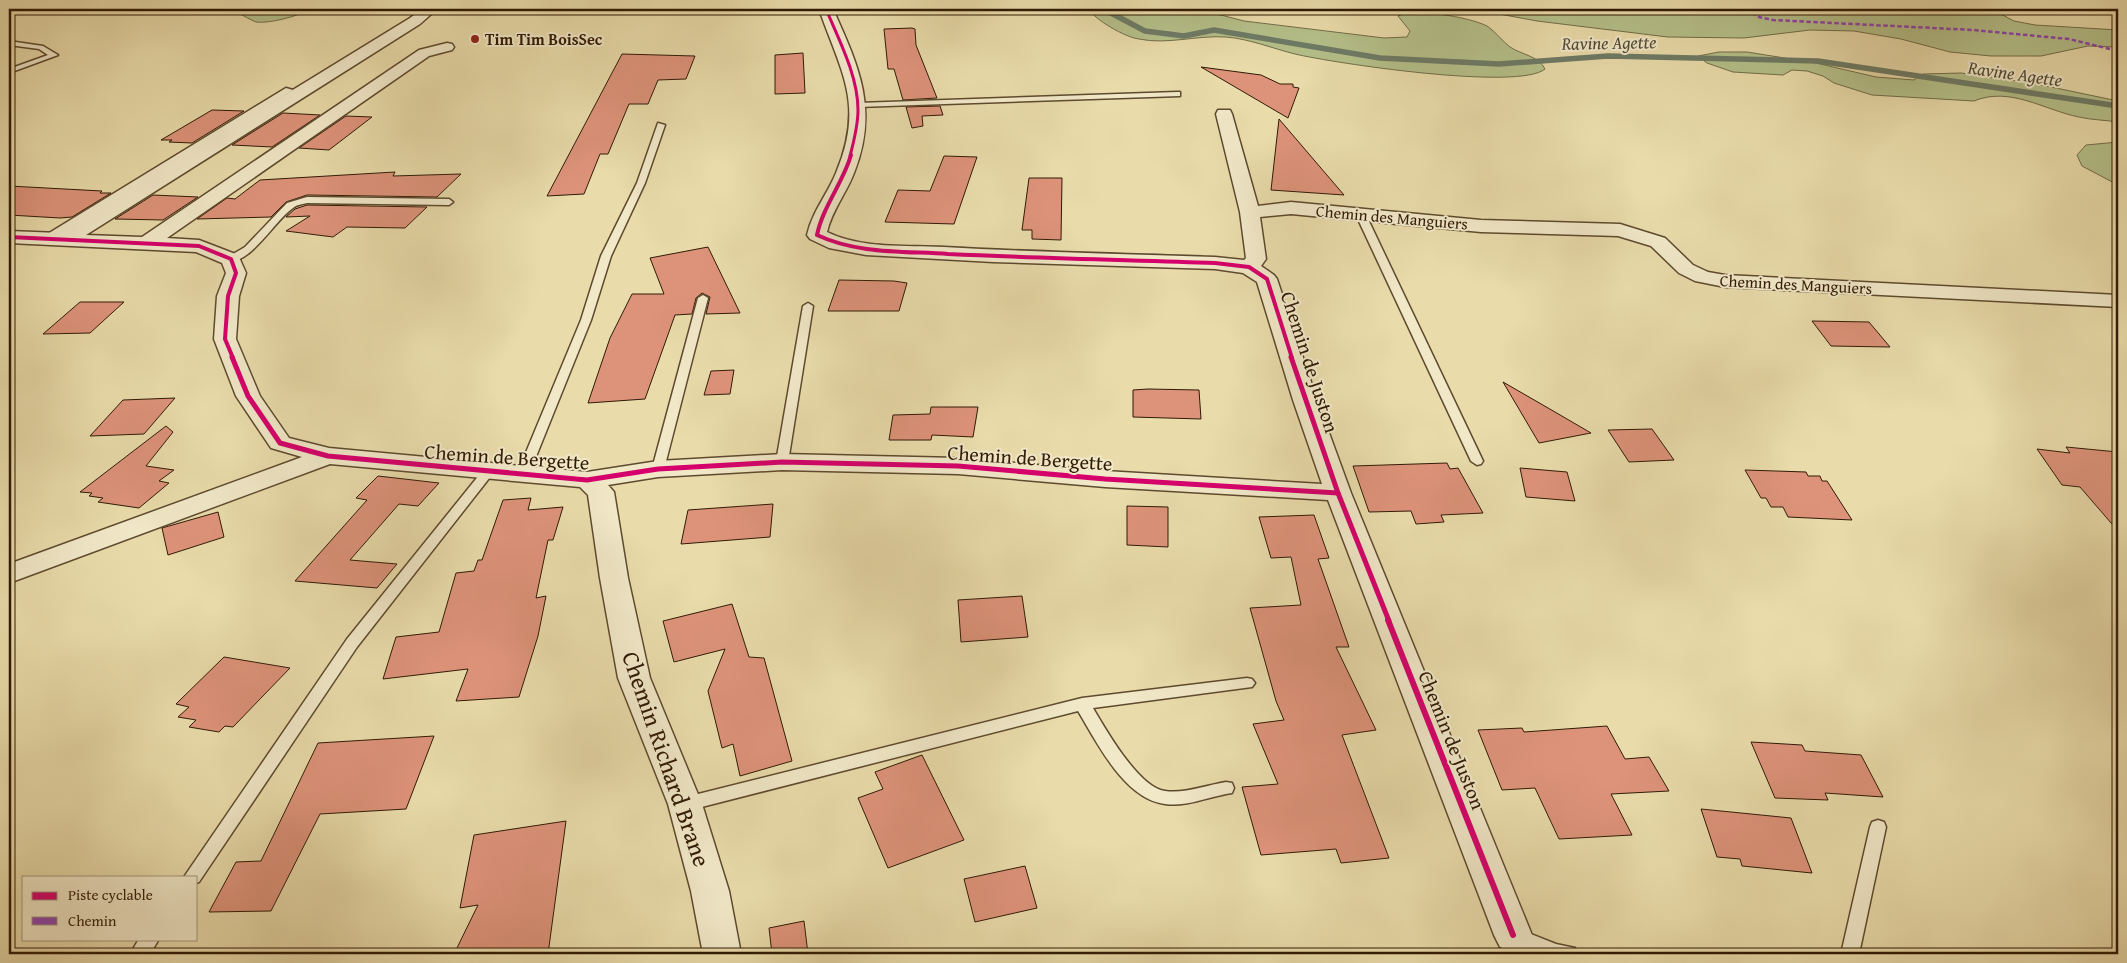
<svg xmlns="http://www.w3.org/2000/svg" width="2127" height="963" viewBox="0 0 2127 963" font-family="'Gentium Book Plus',serif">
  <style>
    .green { fill: #b5c08a; stroke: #726d48 }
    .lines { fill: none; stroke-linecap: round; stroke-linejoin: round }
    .stream { stroke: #6e7b66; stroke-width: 5.5 }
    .building { fill: #dd937a; stroke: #301a05 }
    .service-casing { stroke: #5e4a2e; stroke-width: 3 }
    .minor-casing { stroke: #5e4a2e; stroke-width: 3 }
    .service { fill: #f1e8c8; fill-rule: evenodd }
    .minor { fill: #f1e8c8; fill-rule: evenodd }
    .quiet { stroke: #8e44ad; stroke-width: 2.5; stroke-dasharray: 4.5 2.5; stroke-linecap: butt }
    .cycleway-far3-casing { stroke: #f1e8c8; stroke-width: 5 }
    .cycleway-far2-casing { stroke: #f1e8c8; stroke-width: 6 }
    .cycleway-far1-casing { stroke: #f1e8c8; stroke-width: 8 }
    .cycleway-casing { stroke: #f1e8c8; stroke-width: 9 }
    .cycleway-far3 { stroke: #d6006c; stroke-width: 3 }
    .cycleway-far2 { stroke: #d6006c; stroke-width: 4 }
    .cycleway-far1 { stroke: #d6006c; stroke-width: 5 }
    .cycleway { stroke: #d6006c; stroke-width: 6 }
    .poi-dot { fill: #8f2418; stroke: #f1e8c8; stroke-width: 2 }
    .labels { text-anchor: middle; stroke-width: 4; stroke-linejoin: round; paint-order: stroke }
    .far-poi-label { font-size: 16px; font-weight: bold; fill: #301a05; stroke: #f1e8c8; text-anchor: start }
    .far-street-label { font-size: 16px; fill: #301a05; stroke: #f1e8c8 }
    .far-water-label { font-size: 18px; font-style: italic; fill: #4f4a36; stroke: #f1e8c8 }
    .street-label { font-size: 20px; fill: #301a05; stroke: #f1e8c8 }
    .near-street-label { font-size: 24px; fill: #301a05; stroke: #f1e8c8 }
  </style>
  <rect width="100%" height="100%" fill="#e9dbaa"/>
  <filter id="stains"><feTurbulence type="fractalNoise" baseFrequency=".004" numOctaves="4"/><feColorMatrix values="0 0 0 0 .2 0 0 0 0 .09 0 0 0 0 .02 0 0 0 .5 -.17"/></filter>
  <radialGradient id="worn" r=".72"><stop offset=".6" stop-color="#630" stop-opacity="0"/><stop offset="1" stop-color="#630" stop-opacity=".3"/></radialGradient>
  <g class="green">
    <path d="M232,9H310C300,16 268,24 256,22C253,21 234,11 232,9Z"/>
    <path d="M1088,9H1208L1217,14L1244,21L1384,38L1407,37L1410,31L1398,16C1416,8 1469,17 1487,26C1496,32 1502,41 1510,47C1522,55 1539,56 1545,69C1519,91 1333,63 1295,54C1271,48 1250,39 1226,37C1197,35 1167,45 1139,39C1124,37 1096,20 1088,9Z"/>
    <path d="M1472,9H1999L1997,12L2014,21L2035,25L2118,30V47L2088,46L2041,56H1991L1950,52L1901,39L1854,31L1810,30L1744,38L1668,37L1537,21Z"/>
    <path d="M1719,52H1747L1816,63L1876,77L1914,80L1923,74L1961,73L2032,83L2118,101V122C2105,120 2092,120 2079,117C2044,110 2010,86 1974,101L1872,95L1834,83L1823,76L1807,71L1792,70L1783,75L1733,72L1707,63L1698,56Z"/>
    <path d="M2118,142V185L2082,166L2077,155L2086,145Z"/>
  </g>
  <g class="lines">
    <path class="stream" d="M1109,9V12L1145,31L1184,36L1214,30L1380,58L1499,64L1608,56L1818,61L2118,106"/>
  </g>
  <g class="building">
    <path d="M912,28L915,29L916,45L937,98L903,100L894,69H888L884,29Z"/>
    <path d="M803,53L805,93L775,94V55Z"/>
    <path d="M622,54L695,56L686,79L658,80L648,104H629L608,154H600L584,194L547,196Z"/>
    <path d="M1201,67L1261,75L1280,84H1293V87L1299,88L1288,118Z"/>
    <path d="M940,106L943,115L922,116L923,126L912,128L906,107Z"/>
    <path d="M212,110L244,111L192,143L169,142L172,140H161Z"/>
    <path d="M283,113L320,115L272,147L232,145Z"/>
    <path d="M346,116L372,117L329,150L299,148Z"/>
    <path d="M1279,119L1344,195L1271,190Z"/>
    <path d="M944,156L977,157L954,224L885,222L898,190L930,191Z"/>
    <path d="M395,172L393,176L461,174L437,197L307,195L286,202L271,217L197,219L227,198L235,199L260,180Z"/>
    <path d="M1029,178H1062L1061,240L1032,239V230H1022Z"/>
    <path d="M9,186L102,191L100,193H111L72,217L60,218L9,215Z"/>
    <path d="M153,195L198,197L163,220L115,219Z"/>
    <path d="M307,205L427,207L405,228L347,227L333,237L286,231L310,216L286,217L295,209Z"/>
    <path d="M708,247L740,313L706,314L710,297L702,293L696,298L692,314L675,315L645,399L588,403L610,338L632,294H664L650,258Z"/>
    <path d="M839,280L894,281L907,283L899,311H828Z"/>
    <path d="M80,302H124L90,333L43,334Z"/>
    <path d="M1812,321L1869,322L1890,347L1831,346Z"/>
    <path d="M734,370L730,394L704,395L711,371Z"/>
    <path d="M1503,382L1555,412L1591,433L1539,443Z"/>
    <path d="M1148,389L1199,390L1201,419L1133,417V390Z"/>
    <path d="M175,398L144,434L90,436L123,400Z"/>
    <path d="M931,407H978L973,437L932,435L931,440H889L893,415L930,414Z"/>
    <path d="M166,426L173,432L146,466L174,470L159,481L169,483L139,508L98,502L103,498L89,496L92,493L80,492Z"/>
    <path d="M1652,429L1674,460L1629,462L1608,430Z"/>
    <path d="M2066,447L2118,452V531L2080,487L2062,485L2037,449L2070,453Z"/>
    <path d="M1447,463L1450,469L1458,468L1483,513L1441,515L1444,522L1416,524L1411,511L1369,512L1353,466Z"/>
    <path d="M1520,468L1567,472L1575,501L1526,497Z"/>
    <path d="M1745,470L1806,472L1808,476H1820L1822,481H1827L1852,520L1788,517L1783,507H1771L1766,498H1761Z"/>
    <path d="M378,476L439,483L418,506L399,504L350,560L397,564L377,588L295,581L367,500L356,498Z"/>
    <path d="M531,498L528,510L563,507L553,540H548L536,598L546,596L538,636L519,697L456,701L468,669L383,679L396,637L439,632L456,573L474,571L478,560H482L503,500Z"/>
    <path d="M773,504L770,537L681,544L688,510Z"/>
    <path d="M1127,506L1168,507V547L1127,545Z"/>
    <path d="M218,512L224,537L168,555L162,528Z"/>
    <path d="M1314,515L1329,558L1318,559L1349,647H1336L1376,730L1342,735L1389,858L1341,863L1336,849L1261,855L1242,787L1278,784L1253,724L1284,720L1276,701L1250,608L1301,605L1291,557L1271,558L1259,517Z"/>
    <path d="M1022,596L1028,637L961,642L958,600Z"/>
    <path d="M732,604L749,657L764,658L792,761L740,776L733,744L722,748L708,691L725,649L674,662L663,621Z"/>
    <path d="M224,657L290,668L233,727L225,726L219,732L189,727L196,720L178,717L189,707L176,704Z"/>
    <path d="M1607,726L1625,759L1649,757L1669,791L1611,794L1632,835L1559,839L1535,788L1502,790L1478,730L1522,728L1524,732Z"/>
    <path d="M434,736L406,809L320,814L271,911L209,912L236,862L261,861L318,743Z"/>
    <path d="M1751,742L1802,745L1805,751L1861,755L1883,797L1825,793L1828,800L1775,798Z"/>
    <path d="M922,755L964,840L888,868L858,798L883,789L875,772Z"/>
    <path d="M1701,809L1791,818L1812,873L1742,866L1740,859L1717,857Z"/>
    <path d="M566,821L548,954H454L478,905L460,908L474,835Z"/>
    <path d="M1025,866L1037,908L975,922L964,879Z"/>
    <path d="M804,921L808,954H772L769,928Z"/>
  </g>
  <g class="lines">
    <g class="service-casing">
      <g id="service">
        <path d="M9,41L43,46L58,55L9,73V69L48,55L39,49L9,45Z"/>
        <path d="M286,88L293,90L185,159L49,240L46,241L41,238Z"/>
        <path d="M1177,92H1180V96L858,107L854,105L858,103Z"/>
        <path d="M658,123L665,125L645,183L611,256L591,320L529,474L523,478L519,477L517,474L581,320L601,256L637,183Z"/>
        <path d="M307,197L449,199L453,202L449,205L307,203C303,204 296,205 293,208C276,219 250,265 228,261V257L245,247L287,203Z"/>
        <path d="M1361,212L1366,215L1483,461L1481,464L1477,465L1471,461L1356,215Z"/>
        <path d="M703,295L708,298L664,469L662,472H654L652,469L698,298Z"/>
        <path d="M808,303L813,306L788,462L782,466L776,462L803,306Z"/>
        <path d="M488,468L494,472L357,647L199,882L196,883V877H184L347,639L484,469Z"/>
        <path d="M1247,678L1252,679L1255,683L1252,687L1093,708C1106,730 1139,788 1165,791C1184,794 1207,785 1226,782L1232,783L1234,788L1232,793L1226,794C1207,798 1184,807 1165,804C1124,799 1097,742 1078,711L686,811L680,809L678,804L680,799L686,797L1082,698Z"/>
        <path d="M1878,820L1884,822L1886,827L1859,954H1841L1870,827L1872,822Z"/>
        <path d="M1513,927L1556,944L1575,948L1577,954H1540L1507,941L1504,935L1507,929Z"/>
        <path d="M139,939H159L150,954H130Z"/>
      </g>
    </g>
    <g class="minor-casing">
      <path id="minor" d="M422,9H437L420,24L86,235L142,237L419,50L447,43L452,44L454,47L452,50L429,56L167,238L199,240L238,255L246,273L239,296L236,339L260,396L289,438L329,448L587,472L658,461L782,454L958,458L1105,471L1322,484L1293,400L1257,282L1243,273L1215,269L993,262L866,255L829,248L810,239L807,235C812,212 827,195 836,173C865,104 841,72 819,9H833C859,67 879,110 854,173C846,194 832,210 827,232C862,249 906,245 944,247C1034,252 1125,254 1215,257L1244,260L1246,258L1240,212L1216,114L1218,110H1230L1232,114L1258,206L1291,202L1481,220L1620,224L1665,238L1693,265L1708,272L1725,275L2118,295V307L1725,287L1695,281L1679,273L1651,246L1618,236L1481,232L1291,214L1260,217L1266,259L1261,266L1274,275L1277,279L1317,400L1351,493L1532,935L1526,947L1513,952L1500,947L1494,935L1328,500L1105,487L958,474L782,470L658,477L608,485L614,492L628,578L650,678L702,804L729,891L741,954H703L691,891L668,804L618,678L600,578L588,495L580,487L330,464L9,583V564L302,457L271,448L236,396L214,339L217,296L226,273L222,263L196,252L9,243V231L60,233L410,18Z"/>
    </g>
    <use href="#service" class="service"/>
    <use href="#minor" class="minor"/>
    <path class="quiet" d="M1746,9L1759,17L1773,20L1973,30L2069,39L2118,51"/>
    <g class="cycleway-far3-casing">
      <path id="cycleway-far3" d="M826,9C839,40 858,76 858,110C858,125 854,141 850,156"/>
    </g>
    <g class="cycleway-far2-casing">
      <g id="cycleway-far2">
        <path d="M851,155C843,183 823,206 817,235C857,254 904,251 948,254C1037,258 1126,260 1215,263L1249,267L1267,279L1292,358"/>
        <path d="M9,237L199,246L231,259L236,273L228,296L225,339L233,358"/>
      </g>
    </g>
    <g class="cycleway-far1-casing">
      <g id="cycleway-far1">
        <path d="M232,357L248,396L280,443L328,456L587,480L658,469L782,462L958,466L1105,479L1338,493"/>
        <path d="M1291,357L1338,493L1389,621"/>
      </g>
    </g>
    <g class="cycleway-casing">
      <path id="cycleway" d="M1388,620L1513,935"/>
    </g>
    <use href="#cycleway-far3" class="cycleway-far3"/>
    <use href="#cycleway-far2" class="cycleway-far2"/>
    <use href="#cycleway-far1" class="cycleway-far1"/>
    <use href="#cycleway" class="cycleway"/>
  </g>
  <circle class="poi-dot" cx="475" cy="39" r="5"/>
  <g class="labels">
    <g class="far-poi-label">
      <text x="485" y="45">Tim Tim BoisSec</text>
    </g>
    <g class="far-street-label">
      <text transform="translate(1392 217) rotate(5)" y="6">Chemin des Manguiers</text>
      <text transform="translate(1796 284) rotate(3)" y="6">Chemin des Manguiers</text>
    </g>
    <g class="far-water-label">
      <text transform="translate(1609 43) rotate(-1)" y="6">Ravine Agette</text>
      <text transform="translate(2015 74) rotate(8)" y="6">Ravine Agette</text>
    </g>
    <g class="street-label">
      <text transform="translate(1310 362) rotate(72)" y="7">Chemin de Juston</text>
      <text transform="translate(507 457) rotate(4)" y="7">Chemin de Bergette</text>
      <text transform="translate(1030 458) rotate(4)" y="7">Chemin de Bergette</text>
      <text transform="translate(1452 740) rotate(68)" y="7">Chemin de Juston</text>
    </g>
    <g class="near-street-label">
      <text transform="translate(666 759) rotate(71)" y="8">Chemin Richard Brane</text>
    </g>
  </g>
  <rect width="2127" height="963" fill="none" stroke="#e9dbaa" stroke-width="30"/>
  <rect x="10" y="10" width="2107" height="943" fill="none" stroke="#301a05" stroke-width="2.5"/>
  <rect x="15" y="15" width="2097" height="933" fill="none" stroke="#301a05"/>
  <rect x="22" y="876" width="175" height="65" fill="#f1e8c8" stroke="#a4967a"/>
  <rect x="32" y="892" width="25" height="8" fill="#d6006c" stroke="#a4967a"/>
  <text x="68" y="900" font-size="15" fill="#301a05">Piste cyclable</text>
  <rect x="32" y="917" width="25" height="8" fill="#8e44ad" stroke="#a4967a"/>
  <text x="68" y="926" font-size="15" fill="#301a05">Chemin</text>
  <rect width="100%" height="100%" filter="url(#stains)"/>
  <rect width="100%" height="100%" fill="url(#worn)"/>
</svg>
